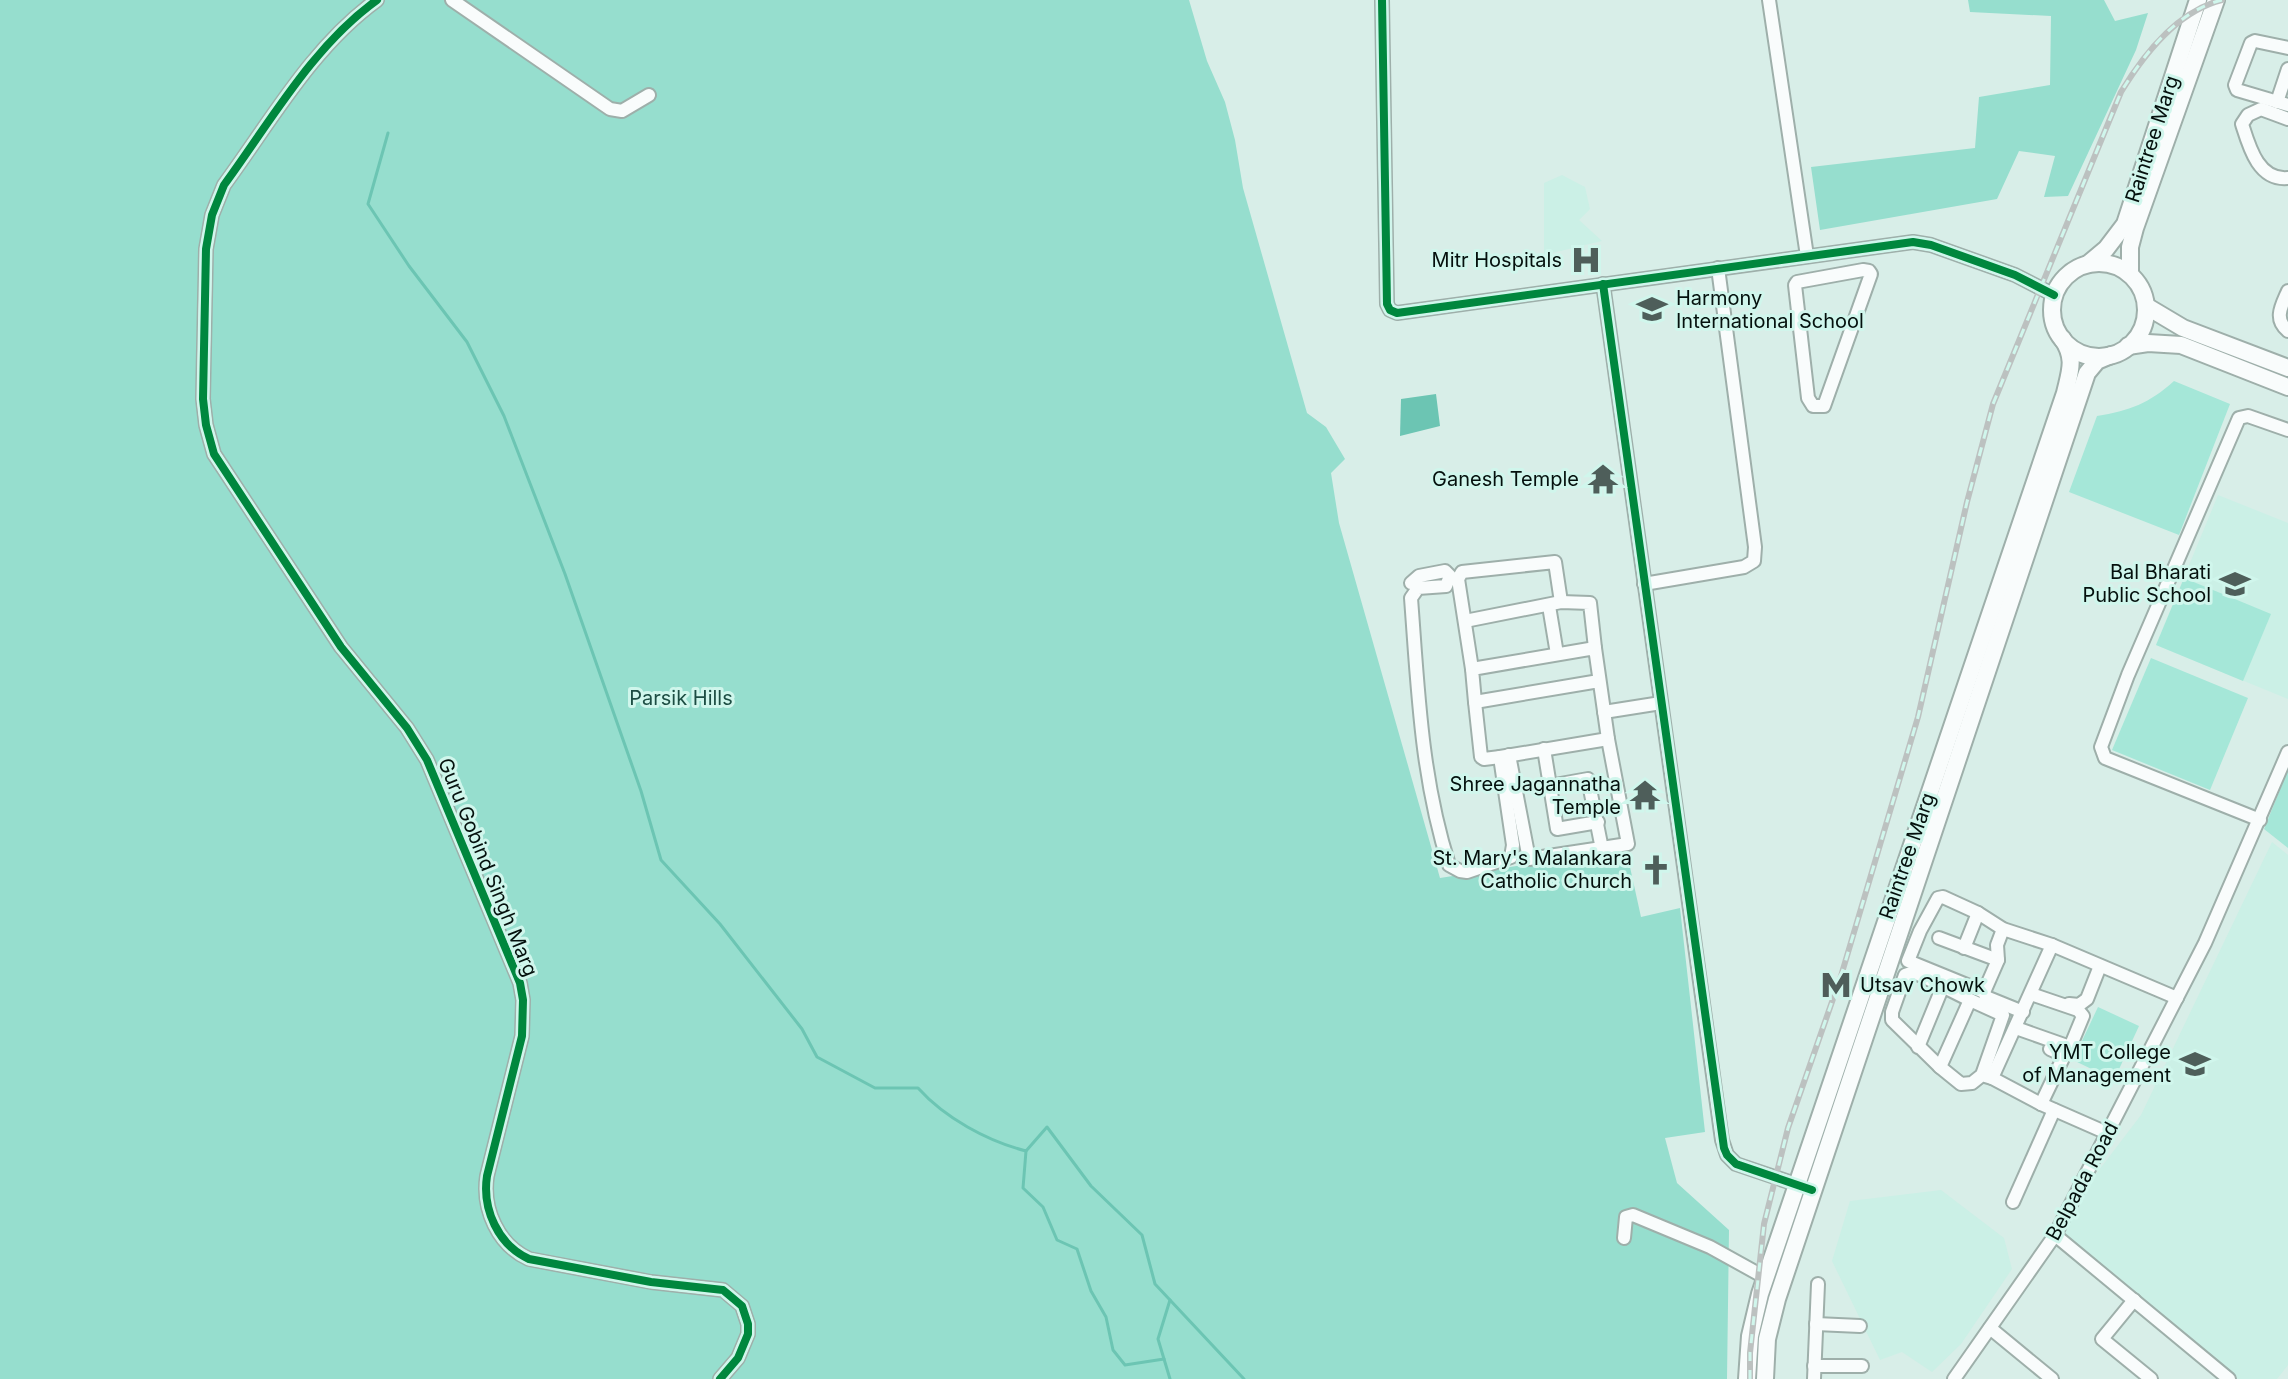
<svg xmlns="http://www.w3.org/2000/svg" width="2288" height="1379" viewBox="0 0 2288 1379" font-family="Inter,sans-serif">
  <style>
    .built { fill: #cbf0e6 }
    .green { fill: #a5e7d8 }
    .forest { fill: #96dece }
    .water { fill: #6cc5b3 }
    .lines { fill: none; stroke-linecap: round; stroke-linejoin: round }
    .stream { stroke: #6cc5b3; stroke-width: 3 }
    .minor-casing { stroke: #9eafaa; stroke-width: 16 }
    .major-casing { stroke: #9eafaa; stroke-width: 20 }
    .minor { stroke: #f9fcfc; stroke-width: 12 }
    .major { stroke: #f9fcfc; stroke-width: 16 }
    .rail-casing { stroke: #bcc1c0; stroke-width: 6 }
    .rail { stroke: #d0f6ec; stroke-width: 3; stroke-dasharray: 9; stroke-linecap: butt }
    .cycleway-casing { stroke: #d0f6ec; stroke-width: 13 }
    .cycleway { stroke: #00873e; stroke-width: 8 }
    .labels { text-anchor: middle; stroke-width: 6; stroke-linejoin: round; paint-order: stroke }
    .street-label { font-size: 20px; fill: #04100d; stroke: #d0f6ec }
    .poi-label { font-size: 20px; fill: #04100d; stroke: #d0f6ec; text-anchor: end }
    .park-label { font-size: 20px; fill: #1c4d43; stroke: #d0f6ec }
  </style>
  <rect width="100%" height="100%" fill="#d8eee8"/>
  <g class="built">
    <path d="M1562,175L1585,187L1590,209L1579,220L1602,241L1544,255V183Z"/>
    <path d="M2218,495L2288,523V699L2156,645Z"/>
    <path d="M2272,842L2288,855V1365L2277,1379H2238L2048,1237L2141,1115Z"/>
    <path d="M1941,1190L2004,1238L2012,1269L1961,1344L1932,1372L1902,1352L1880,1360L1832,1261L1850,1201Z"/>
  </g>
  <g class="green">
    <path d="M2174,381L2230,404L2179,535L2069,492L2097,416C2129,411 2150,403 2174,381Z"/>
    <path d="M2184,578L2271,614L2243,681L2156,645Z"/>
    <path d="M2151,658L2248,698L2210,790L2112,750Z"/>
    <path d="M2288,770V848L2264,829Z"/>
    <path d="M2098,1007L2139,1026L2114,1080L2073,1060Z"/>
  </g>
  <g class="forest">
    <path d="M0,0H1189L1207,61L1225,102L1235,140L1243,188L1307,413L1326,427L1345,459L1331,473L1339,523L1440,878L1626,849L1641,917L1680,908L1705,1132L1665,1138L1677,1183L1729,1230L1727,1379H0Z"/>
    <path d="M1968,0H2104L2115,21L2148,13L2136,50L2068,196L2044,197L2055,156L2019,151L1997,199L1820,230L1811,167L1975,148L1979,97L2050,85L2051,16L1970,12Z"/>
  </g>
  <path class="water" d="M1436,394L1440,426L1400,436L1401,399Z"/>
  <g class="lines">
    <g class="stream">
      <path d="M388,133L368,204L409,266L467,342L504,416L565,574L641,791L661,860L720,924L802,1029L817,1057L875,1088H918C945,1118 987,1141 1026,1151L1047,1127L1091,1186L1142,1235L1155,1284L1244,1379"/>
      <path d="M1026,1151L1023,1188L1043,1207L1057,1240L1077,1249L1091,1291L1106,1317L1113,1350L1125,1365L1164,1359"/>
      <path d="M1170,1379L1158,1339L1170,1300"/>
    </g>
    <g class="minor-casing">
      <g id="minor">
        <path d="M377,0C312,47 271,121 224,185L212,215L206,249L203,399L206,425L214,454L341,647L407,728L427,760L520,983L523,1000L522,1036L487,1176C482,1209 498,1245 529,1259L651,1282L723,1290L742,1306L748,1324V1334L738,1358L720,1379"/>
        <path d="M452,0L610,109L622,111L649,95"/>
        <path d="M1382,0L1387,304L1390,310L1397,313L1913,242L1931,245L2015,275L2054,295"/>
        <path d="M1769,0L1807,256"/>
        <path d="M2288,48L2255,41L2251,43L2235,85L2237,90L2288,105"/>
        <path d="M2277,102L2288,69"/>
        <path d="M2288,119L2261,109L2248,115L2242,124C2249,146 2258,181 2288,178"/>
        <path d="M1863,270L1869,271L1871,274L1824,406H1813L1808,398L1795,285L1797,282Z"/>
        <path d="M1603,284L1722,1140L1727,1155L1736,1164L1804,1187"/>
        <path d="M2288,291C2282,305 2273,319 2288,331"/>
        <path d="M1411,583L1419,576L1445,571L1450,576L1446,586L1418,588L1411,598C1418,690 1421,777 1449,865L1460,871L1467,872L1511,857L1513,845L1500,757L1608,739"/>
        <path d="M1644,584L1744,567L1754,561L1755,547L1718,268"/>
        <path d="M1549,606L1557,654"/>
        <path d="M1465,621L1561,602L1590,603L1595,648"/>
        <path d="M1472,669L1458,579L1462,572L1555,562L1561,602"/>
        <path d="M1475,702L1481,757L1484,759L1500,757"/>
        <path d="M1604,712L1661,703"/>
        <path d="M1544,749L1557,829L1598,822"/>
        <path d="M1509,755L1529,859L1628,844L1608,739L1595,648L1472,669L1475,702L1599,681"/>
        <path d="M1549,786L1588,779L1602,849"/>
        <path d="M2260,820L2105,758L2101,747L2128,675L2239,418L2248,416L2288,430"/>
        <path d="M1939,938L1998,960"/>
        <path d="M2052,945L1992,1078L2041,1104L2107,1133"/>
        <path d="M1964,948L1978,913"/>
        <path d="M1984,992L1998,960L1997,945L2003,929"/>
        <path d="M2069,1004L2079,1005L2087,999L2100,966"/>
        <path d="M2023,1012L1986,997L1984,992L1908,961L1920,931L1938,898L1943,897L1978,913L2003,929L2052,945L2177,998"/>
        <path d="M2016,1028L2067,1046L2071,1045L2083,1016L2078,1010L2031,994"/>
        <path d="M1918,1047L1943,986"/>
        <path d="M1940,1067L1892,1020V1012L1905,975L1914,972L1970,1000"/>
        <path d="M1982,1075L2003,1015L1970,1000L1940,1067L1961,1084L1972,1083L1982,1075L1992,1078"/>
        <path d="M2041,1104L2063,1058V1055L2050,1049"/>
        <path d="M2013,1202L2054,1110"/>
        <path d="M2055,1235L2229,1379"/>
        <path d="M1624,1238L1626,1217L1633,1215L1710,1247L1766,1278"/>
        <path d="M2134,1300L2102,1339L2151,1379"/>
        <path d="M1816,1324L1860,1326"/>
        <path d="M1990,1328L2052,1379"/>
        <path d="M1814,1366H1862"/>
        <path d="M1814,1379L1818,1284"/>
        <path d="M1954,1379L2055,1235L2205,943L2288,752"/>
      </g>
    </g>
    <g class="major-casing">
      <g id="major">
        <circle cx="2099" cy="310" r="47"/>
        <path d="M2088,264L2106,249L2125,224L2198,0"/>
        <path d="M2130,274V247L2135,228L2216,0"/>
        <path d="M2146,306L2183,328L2288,368"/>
        <path d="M2128,346L2148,343L2181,345L2288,387"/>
        <path d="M1747,1379L1750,1336L1760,1294L2065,393C2070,371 2076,359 2062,338"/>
        <path d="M1765,1379L1767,1339L1777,1299L2087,373L2097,361L2111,355"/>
      </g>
    </g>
    <use href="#minor" class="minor"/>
    <use href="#major" class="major"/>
    <g class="rail-casing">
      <path id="rail" d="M1750,1379V1353L1764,1224L1788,1128L1841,976L1918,717L1967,502L1993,404L2121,92C2144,54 2177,11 2222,0"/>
    </g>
    <use href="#rail" class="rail"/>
    <g class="cycleway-casing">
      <g id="cycleway">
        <path d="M377,0C312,47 271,121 224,185L212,215L206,249L203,399L206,425L214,454L341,647L407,728L427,760L520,983L523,1000L522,1036L487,1176C482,1209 498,1245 529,1259L651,1282L723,1290L742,1306L748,1324V1334L738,1358L720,1379"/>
        <path d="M1382,0L1387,304L1390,310L1397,313L1913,242L1931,245L2015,275L2054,295"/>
        <path d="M1603,284L1724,1148L1727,1155L1736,1164L1812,1190"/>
      </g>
    </g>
    <use href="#cycleway" class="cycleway"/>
  </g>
  <defs>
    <g id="hospital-bare" transform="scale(2.4)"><path d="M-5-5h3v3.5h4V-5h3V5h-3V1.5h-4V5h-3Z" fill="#4e5e5a" stroke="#d0f6ec" stroke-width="2.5" paint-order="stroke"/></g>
    <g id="school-bare" transform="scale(2.4)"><path d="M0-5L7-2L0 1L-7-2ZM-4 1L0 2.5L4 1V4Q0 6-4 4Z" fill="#4e5e5a" stroke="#d0f6ec" stroke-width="2.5" paint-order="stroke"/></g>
    <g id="temple-bare" transform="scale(2.4)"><path d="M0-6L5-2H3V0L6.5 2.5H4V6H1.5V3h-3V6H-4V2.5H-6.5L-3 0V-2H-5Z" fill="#4e5e5a" stroke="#d0f6ec" stroke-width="2.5" paint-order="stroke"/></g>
    <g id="church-bare" transform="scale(2.4)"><path d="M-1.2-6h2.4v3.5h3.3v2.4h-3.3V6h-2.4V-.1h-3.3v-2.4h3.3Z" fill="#4e5e5a" stroke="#d0f6ec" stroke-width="2.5" paint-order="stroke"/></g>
    <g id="metro-bare" transform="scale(2.4)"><path d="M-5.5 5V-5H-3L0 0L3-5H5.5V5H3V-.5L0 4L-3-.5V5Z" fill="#4e5e5a" stroke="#d0f6ec" stroke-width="2.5" paint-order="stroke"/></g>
    <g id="university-bare" transform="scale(2.4)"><path d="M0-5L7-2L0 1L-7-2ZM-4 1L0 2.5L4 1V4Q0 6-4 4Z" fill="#4e5e5a" stroke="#d0f6ec" stroke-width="2.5" paint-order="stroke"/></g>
  </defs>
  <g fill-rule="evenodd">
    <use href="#hospital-bare" x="1586" y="260"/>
    <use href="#school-bare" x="1652" y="309"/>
    <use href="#temple-bare" x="1603" y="479"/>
    <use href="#school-bare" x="2235" y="584"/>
    <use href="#temple-bare" x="1645" y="795"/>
    <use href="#church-bare" x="1656" y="870"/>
    <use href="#metro-bare" x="1836" y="985"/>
    <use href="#university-bare" x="2195" y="1064"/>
  </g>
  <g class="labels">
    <g class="street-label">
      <text transform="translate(2152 139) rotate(-72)" y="7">Raintree Marg</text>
      <text transform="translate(1907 856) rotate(-71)" y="7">Raintree Marg</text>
      <text transform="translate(488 867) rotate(68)" y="7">Guru Gobind Singh Marg</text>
      <text transform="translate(2082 1181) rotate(-62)" y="7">Belpada Road</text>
    </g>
    <g class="poi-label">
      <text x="1562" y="267">Mitr Hospitals</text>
      <text x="1676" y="305" text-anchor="start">Harmony<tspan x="1676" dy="23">International School</tspan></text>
      <text x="1579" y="486">Ganesh Temple</text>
      <text x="2211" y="579">Bal Bharati<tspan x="2211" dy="23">Public School</tspan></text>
      <text x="1621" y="791">Shree Jagannatha<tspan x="1621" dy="23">Temple</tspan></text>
      <text x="1632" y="865">St. Mary's Malankara<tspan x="1632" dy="23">Catholic Church</tspan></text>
      <text x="1860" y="992" text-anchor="start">Utsav Chowk</text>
      <text x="2171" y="1059">YMT College<tspan x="2171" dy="23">of Management</tspan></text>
    </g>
    <g class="park-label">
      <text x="681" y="705">Parsik Hills</text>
    </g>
  </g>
</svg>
